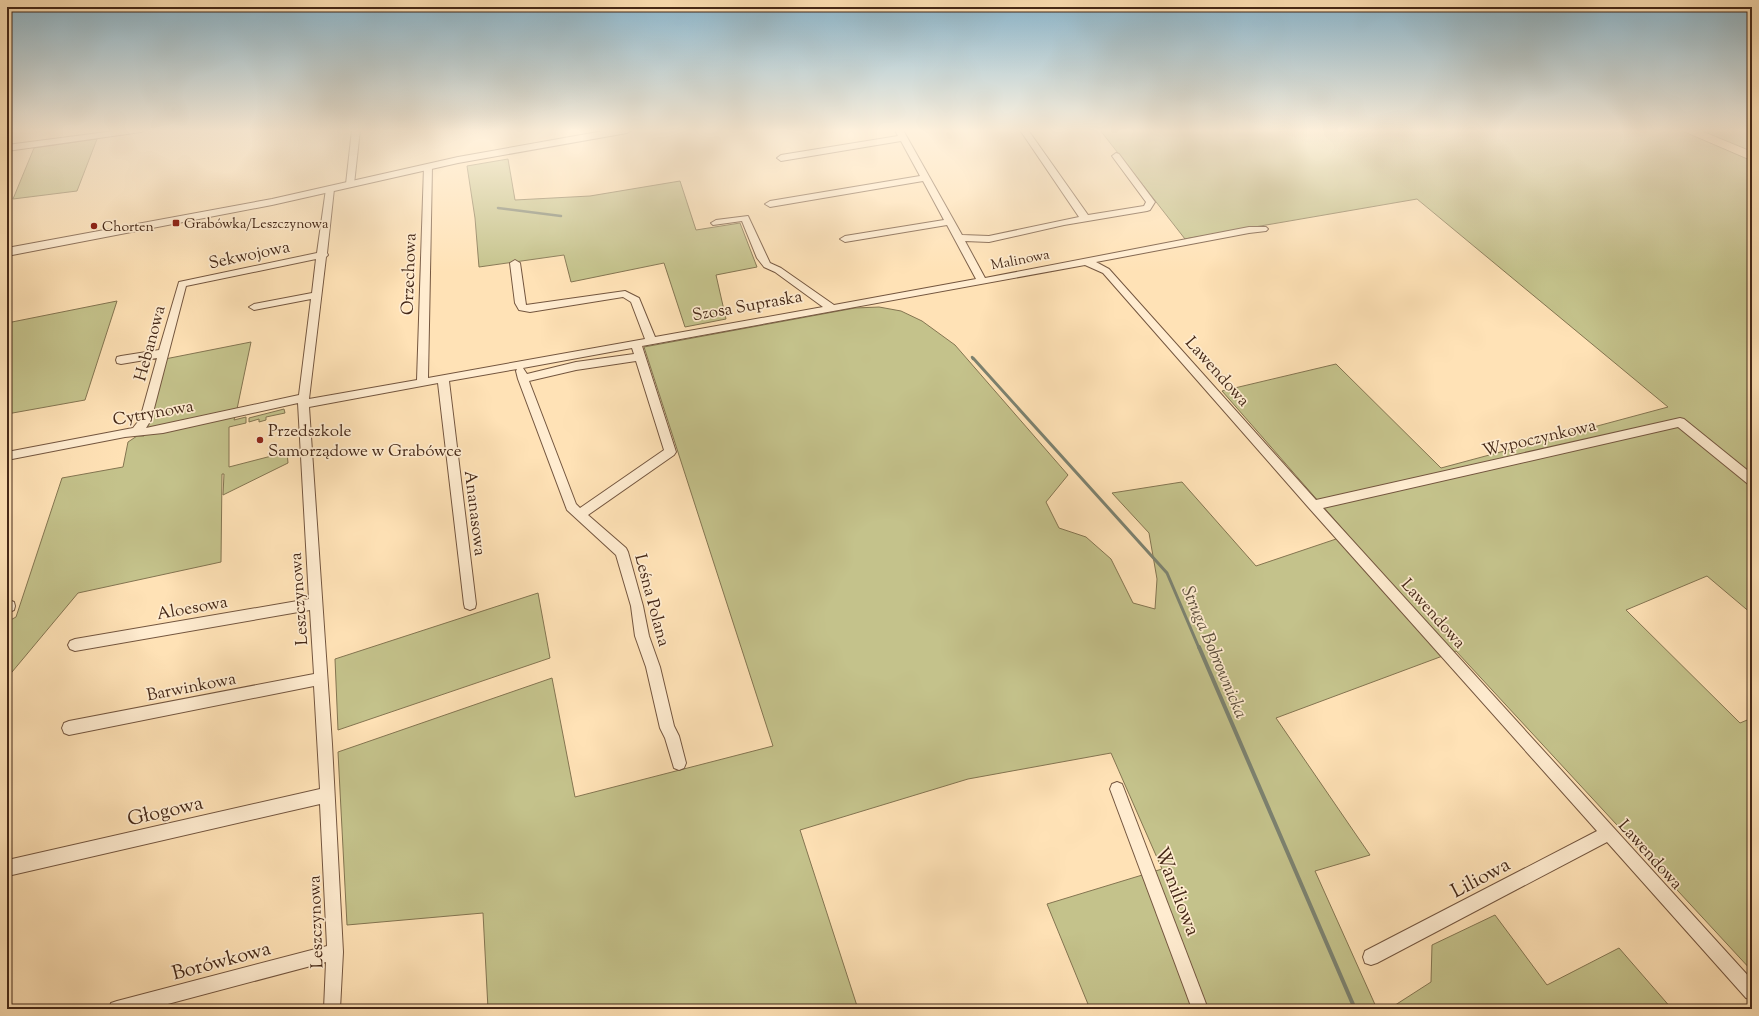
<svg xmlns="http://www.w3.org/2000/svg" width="1759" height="1016" viewBox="0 0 1759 1016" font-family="'Sorts Mill Goudy',serif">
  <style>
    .green { fill: #c4c28b; stroke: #847551 }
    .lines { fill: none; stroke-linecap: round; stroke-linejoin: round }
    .stream-far2 { stroke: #7c8270; stroke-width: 2.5 }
    .stream-far1 { stroke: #7c8270; stroke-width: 3 }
    .stream { stroke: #7c8270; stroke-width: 4 }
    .minor-casing { stroke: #74563f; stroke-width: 2 }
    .tertiary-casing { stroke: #74563f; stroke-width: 2 }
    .minor { fill: #ffecd0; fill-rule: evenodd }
    .tertiary { fill: #ffecd0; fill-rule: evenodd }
    .poi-dot { fill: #8f2418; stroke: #ffecd0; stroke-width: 1.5 }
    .labels { text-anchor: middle; stroke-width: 3.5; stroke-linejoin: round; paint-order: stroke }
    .far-poi-label { font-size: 14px; fill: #452817; stroke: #ffecd0; text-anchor: start }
    .far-street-label { font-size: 14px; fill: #452817; stroke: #ffecd0 }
    .street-label { font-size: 17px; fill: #452817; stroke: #ffecd0 }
    .poi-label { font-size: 17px; fill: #452817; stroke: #ffecd0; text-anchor: start }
    .water-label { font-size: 18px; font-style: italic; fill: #5c4e3c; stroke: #ffecd0 }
    .near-street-label { font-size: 20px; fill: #452817; stroke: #ffecd0 }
  </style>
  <rect width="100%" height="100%" fill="#ffe2b6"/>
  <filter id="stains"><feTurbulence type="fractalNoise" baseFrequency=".005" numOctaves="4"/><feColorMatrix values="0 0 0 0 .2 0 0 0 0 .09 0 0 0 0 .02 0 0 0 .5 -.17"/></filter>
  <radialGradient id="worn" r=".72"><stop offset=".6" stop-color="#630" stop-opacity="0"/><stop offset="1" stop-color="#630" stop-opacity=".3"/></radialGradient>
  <g class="green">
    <path d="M1100,130H1680L1752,161V614L1707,576L1626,610L1740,723L1752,718V971L1456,651L1276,718L1370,855L1315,871L1377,1009H1090L1047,904L1162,869L1111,753L968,779L800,830L858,1009H488L483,913L347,925L338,752L552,678L575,797L773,746L644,347L855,308L879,307L901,311L922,321L955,345L1068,475L1046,502L1059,528L1086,537L1111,559L1133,603L1155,609L1157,579L1149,533L1112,493L1182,482L1256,566L1348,535L1222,391L1336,364L1441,468L1668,407L1417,199L1185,239Z"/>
    <path d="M1700,130H1752V152L1746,149Z"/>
    <path d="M97,139L77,191L13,199L34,148Z"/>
    <path d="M508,159L515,200L590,196L680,181L696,230L740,223L757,267L716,275L726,319L685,327L664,263L571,282L564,255L479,267L475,218L467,166Z"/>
    <path d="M117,301L85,400L7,414V323Z"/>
    <path d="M251,342L237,409L234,420L246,417V423L229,427V467L287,452L288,463L223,495L224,474H222L221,562L78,593L7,678V622L16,617L62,478L123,467L128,442L137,436H144L165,359Z"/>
    <path d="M284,409L285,413L266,417V420L259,422V419L249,422V418Z"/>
    <path d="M538,593L550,658L338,730L335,659Z"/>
    <path d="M1495,915L1547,985L1619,948L1672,1009H1389L1431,982L1432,945Z"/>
  </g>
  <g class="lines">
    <g class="stream-far2">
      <path d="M498,208L561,216"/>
      <path d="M972,357L973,359"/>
    </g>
    <path class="stream-far1" d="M973,358L1167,573L1199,648"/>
    <path class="stream" d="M1199,647L1355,1009"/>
    <g class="minor-casing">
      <g id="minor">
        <path d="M122,130H145L141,132L7,151V145Z"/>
        <path d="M352,130H360L354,184L350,187L346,184Z"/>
        <path d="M895,130H903L962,235L989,236L1079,217L1020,130H1028L1088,215L1144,206L1146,202L1112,156L1116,153L1119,154L1155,202L1150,210L1147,211L1064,225L989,242L965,241L985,278L1249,227H1266L1268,229L1266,231L1249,233L1096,262L1109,269L1316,500L1680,418L1684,419L1752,474V486L1748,484L1678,427L1323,508L1752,980V1000L1746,998L1607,842L1377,963L1371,965L1365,963L1363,957L1365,951L1597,831L1309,508L1103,273L1085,265L642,346L676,452L674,455L588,515L626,548L628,552L643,606L649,636L660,667L674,726L679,736L686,763L684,768L679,770L674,768L665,738L660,728L646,667L635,636L631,606L616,555L567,510L518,379L516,371L517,369L449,381L476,604L475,608L470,610L465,608L464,604L438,383L309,407L332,744L343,952L340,1009H324L326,962L149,1009H109L111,1003L117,1001L327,946L320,804L12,875L7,873V861L12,859L320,789L314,686L69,735L64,733L62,728L64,723L69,721L314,674L310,610L75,651L70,649L68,645L70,641L75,639L309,599L298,403L163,433L125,437L7,460V452L133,428L140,419L157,358L121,364L117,363L116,360L117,357L121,356L159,350L179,282L317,253L326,189L330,186L334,189L327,253L328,255L326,257L309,399L417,380L424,167L428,164L432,167L428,378L645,339L631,302L623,297L530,312L519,310L515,303L510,263L515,260L520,263L526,305L625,291L639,298L655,337L823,307L775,272L764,267L757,258L742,221L713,225L711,223L716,220L748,216L770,263L781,268L834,305L976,279L947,225L845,242L840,239L845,236L944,220L923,181L770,207L765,204L770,201L920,176L901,141L781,161L777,158L781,155L898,136ZM316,259L312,293L254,304L249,307L254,310L311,299L299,395L146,428L151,420L186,286ZM632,348L634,354L576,362L527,374L523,368ZM636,361L664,450L580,508L576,504L529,381L576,370Z"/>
        <path d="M9,600L14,602L15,606L14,610L7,613V601Z"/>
        <path d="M1117,782L1122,784L1124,789L1208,1009H1192L1110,789L1112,784Z"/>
      </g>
    </g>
    <g class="tertiary-casing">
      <path id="tertiary" d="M609,130H632L627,133L458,163L272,205L7,256V248L272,199L458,157Z"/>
    </g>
    <use href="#minor" class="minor"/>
    <use href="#tertiary" class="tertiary"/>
  </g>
  <linearGradient id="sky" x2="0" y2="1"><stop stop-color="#8bb8d0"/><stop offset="0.48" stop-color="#fff2de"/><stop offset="1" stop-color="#fff2de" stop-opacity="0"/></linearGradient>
  <rect width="1759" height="272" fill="url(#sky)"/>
  <g class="poi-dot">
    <rect x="172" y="219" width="8" height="8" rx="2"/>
    <circle cx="94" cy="226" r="4"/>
    <circle cx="260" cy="440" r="4"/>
  </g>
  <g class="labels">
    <g class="far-poi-label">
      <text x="184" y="228">Grabówka/Leszczynowa</text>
      <text x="102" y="231">Chorten</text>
    </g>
    <g class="far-street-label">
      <text transform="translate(1020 259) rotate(-11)" y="5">Malinowa</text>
    </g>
    <g class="street-label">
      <text transform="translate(249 254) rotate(-12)" y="6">Sekwojowa</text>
      <text transform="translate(408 274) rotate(-88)" y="6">Orzechowa</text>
      <text transform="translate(747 305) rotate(-10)" y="6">Szosa Supraska</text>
      <text transform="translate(149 343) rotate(-75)" y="6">Hebanowa</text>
      <text transform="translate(1218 371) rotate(48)" y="6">Lawendowa</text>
      <text transform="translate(153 412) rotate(-10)" y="6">Cytrynowa</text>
      <text transform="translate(1539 437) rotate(-13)" y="6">Wypoczynkowa</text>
      <text transform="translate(476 513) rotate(83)" y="6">Ananasowa</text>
      <text transform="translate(298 599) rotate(-94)" y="6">Leszczynowa</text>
      <text transform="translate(653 600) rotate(75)" y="6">Leśna Polana</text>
      <text transform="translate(192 607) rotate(-10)" y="6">Aloesowa</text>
      <text transform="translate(1434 613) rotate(48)" y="6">Lawendowa</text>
      <text transform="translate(191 686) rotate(-11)" y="6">Barwinkowa</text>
      <text transform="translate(1651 854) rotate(48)" y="6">Lawendowa</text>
      <text transform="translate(315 922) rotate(-92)" y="6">Leszczynowa</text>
    </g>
    <g class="poi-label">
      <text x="268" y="436">Przedszkole<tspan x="268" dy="20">Samorządowe w Grabówce</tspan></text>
    </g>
    <g class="water-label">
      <text transform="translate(1215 652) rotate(67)" y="6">Struga Bobrownicka</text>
    </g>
    <g class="near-street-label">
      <text transform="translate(165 810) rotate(-13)" y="7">Głogowa</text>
      <text transform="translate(1480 877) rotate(-28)" y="7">Liliowa</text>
      <text transform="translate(1178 891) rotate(69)" y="7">Waniliowa</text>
      <text transform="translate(221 960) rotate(-15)" y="7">Borówkowa</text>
    </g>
  </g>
  <rect width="1759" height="1016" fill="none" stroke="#ffe2b6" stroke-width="24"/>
  <rect x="8" y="8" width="1743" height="1000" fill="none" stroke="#452817" stroke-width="2"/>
  <rect x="12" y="12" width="1735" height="992" fill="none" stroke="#452817"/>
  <rect width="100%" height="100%" filter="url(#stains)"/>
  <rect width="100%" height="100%" fill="url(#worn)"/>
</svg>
